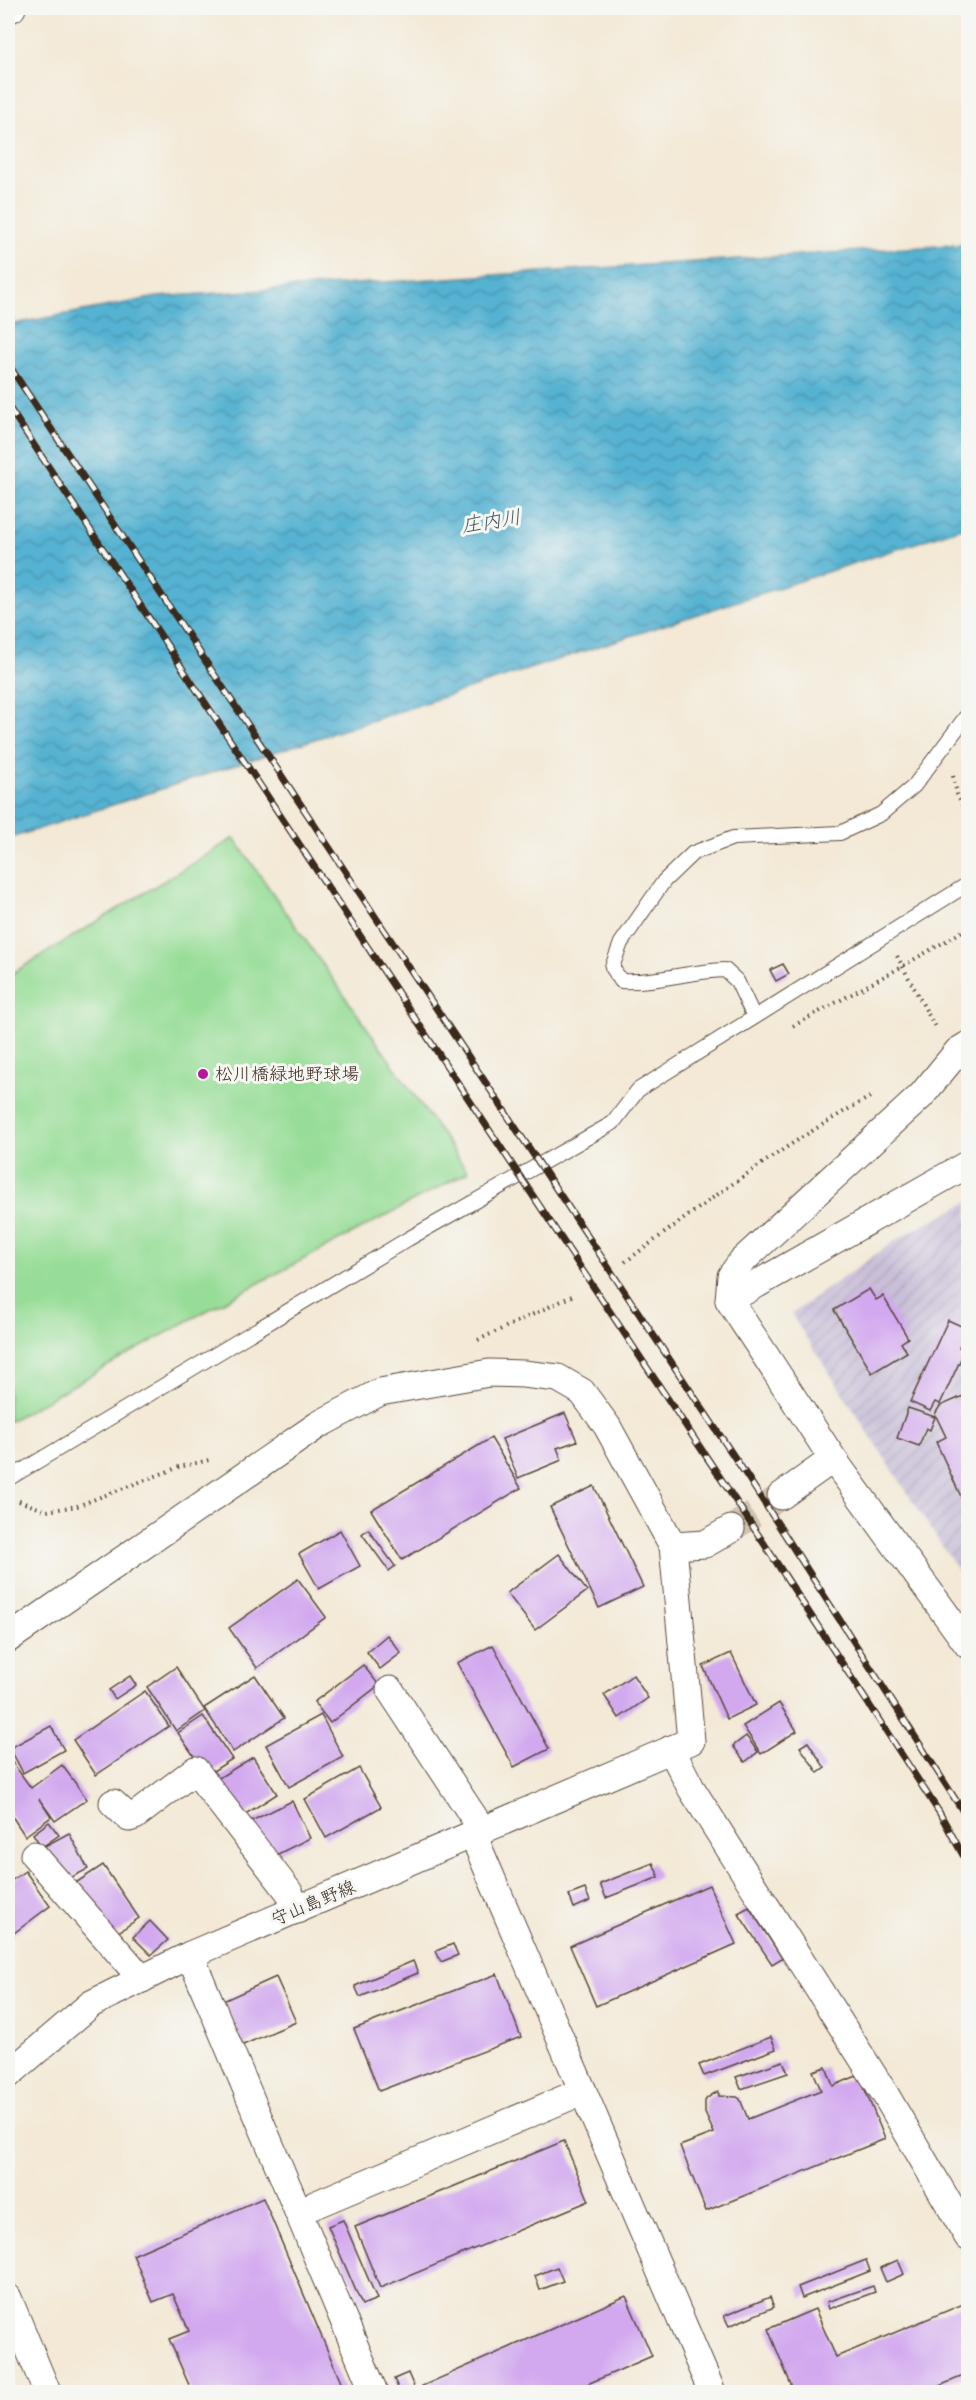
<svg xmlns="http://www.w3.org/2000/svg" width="976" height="2400" viewBox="0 0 976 2400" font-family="'Comic Neue','Klee One',sans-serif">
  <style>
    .industrial { fill: url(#industrial-furrows) }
    .pitch { fill: #97dd97; stroke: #69845a; stroke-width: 1.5 }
    .water { fill: url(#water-waves); stroke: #486e78; stroke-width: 1.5 }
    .building { fill: #d2a9ef }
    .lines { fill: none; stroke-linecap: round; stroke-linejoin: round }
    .minor-tunnel { stroke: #cec3b1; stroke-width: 27; stroke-dasharray: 27 14; stroke-linecap: butt }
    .service-casing { stroke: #57473a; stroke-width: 16 }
    .minor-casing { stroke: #57473a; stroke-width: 29 }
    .path { stroke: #57473a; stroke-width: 4; stroke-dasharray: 1.5 4.5; stroke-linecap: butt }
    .service { stroke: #fff; stroke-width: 14 }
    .minor { stroke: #fff; stroke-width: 27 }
    .rail-casing { stroke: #3b2a1e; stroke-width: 7 }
    .rail { stroke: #f6f6f2; stroke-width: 4.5; stroke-dasharray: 14; stroke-linecap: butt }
    .poi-dot { fill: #b5179e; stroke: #f6f6f2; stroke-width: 2 }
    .labels { text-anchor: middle; stroke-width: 6; stroke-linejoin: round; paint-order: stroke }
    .poi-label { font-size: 18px; fill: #3b2a1e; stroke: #f6f6f2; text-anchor: start }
    .street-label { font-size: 18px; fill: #3b2a1e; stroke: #f6f6f2 }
    .water-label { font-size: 20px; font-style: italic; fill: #445a5d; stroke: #f6f6f2 }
  </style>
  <defs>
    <pattern id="industrial-furrows" width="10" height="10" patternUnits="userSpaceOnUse" patternTransform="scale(1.5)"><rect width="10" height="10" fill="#c9bfd8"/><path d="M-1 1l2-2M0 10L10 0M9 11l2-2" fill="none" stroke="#aea4b9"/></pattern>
    <pattern id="water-waves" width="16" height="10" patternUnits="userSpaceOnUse" patternTransform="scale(1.5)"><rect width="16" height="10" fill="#54b2d2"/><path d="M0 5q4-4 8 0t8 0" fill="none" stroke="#4791aa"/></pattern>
  </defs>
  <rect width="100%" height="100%" fill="#f6f6f2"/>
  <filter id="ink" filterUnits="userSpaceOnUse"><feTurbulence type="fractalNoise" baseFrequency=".0167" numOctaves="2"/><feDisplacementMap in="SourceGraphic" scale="12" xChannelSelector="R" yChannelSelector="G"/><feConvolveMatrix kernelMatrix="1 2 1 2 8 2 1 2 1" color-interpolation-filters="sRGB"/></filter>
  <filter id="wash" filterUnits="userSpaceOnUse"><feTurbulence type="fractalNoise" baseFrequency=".008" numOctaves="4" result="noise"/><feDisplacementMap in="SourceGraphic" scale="24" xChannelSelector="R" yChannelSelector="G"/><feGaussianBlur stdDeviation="1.35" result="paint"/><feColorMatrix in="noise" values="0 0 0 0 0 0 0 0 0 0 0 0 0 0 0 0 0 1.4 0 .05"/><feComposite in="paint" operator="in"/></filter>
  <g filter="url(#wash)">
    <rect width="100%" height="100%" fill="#f3e9d6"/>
    <path class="industrial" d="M968,1202V1586L791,1314L899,1238Z"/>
    <path class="pitch" d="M234,838L468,1172L193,1318L8,1422V976Z"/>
    <path class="water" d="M968,244V526L8,839V325L157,297Z"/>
    <g id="blocks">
      <g class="building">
        <path d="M783,964L789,974L776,981L770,970Z"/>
        <path d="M869,1289L876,1300L883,1296L908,1338L901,1343L907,1352L872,1373L834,1310Z"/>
        <path d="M948,1320L968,1329L959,1347L965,1350L940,1404L935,1402L930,1411L910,1402Z"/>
        <path d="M968,1394V1512L936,1442L946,1437L935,1414L940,1406Z"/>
        <path d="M908,1408L935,1417L930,1430L926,1428L919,1446L897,1438Z"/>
        <path d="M565,1413L577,1441L557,1448L562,1460L518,1478L502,1439Z"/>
        <path d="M491,1438L521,1488L402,1560L371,1510Z"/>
        <path d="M594,1486L643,1587L599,1608L550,1507Z"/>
        <path d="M368,1529L395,1566L389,1571L362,1534Z"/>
        <path d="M340,1530L360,1566L319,1589L299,1554Z"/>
        <path d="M559,1554L587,1591L535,1630L507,1593Z"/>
        <path d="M298,1579L326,1617L257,1668L229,1628Z"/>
        <path d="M387,1635L401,1653L380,1669L367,1652Z"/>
        <path d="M493,1645L549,1749L514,1767L457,1663Z"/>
        <path d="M731,1653L756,1705L727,1719L703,1666Z"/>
        <path d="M363,1665L379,1685L330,1723L314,1702Z"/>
        <path d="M176,1667L205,1711L176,1731L147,1687Z"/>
        <path d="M255,1675L284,1718L233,1752L204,1708Z"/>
        <path d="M633,1675L648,1698L619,1718L604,1695Z"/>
        <path d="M130,1676L136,1685L115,1699L109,1690Z"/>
        <path d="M145,1691L169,1726L96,1775L73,1740Z"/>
        <path d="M779,1703L797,1731L761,1754L743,1726Z"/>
        <path d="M321,1715L343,1757L289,1787L266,1745Z"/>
        <path d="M203,1716L232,1759L207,1775L178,1733Z"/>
        <path d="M51,1726L64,1750L23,1773L10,1748Z"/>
        <path d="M746,1736L758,1752L745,1762L733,1746Z"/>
        <path d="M808,1742L825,1768L818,1773L800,1747Z"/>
        <path d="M253,1757L277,1794L236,1820L212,1782Z"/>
        <path d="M10,1759L31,1788L62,1765L87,1799L55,1821L39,1799L51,1817L25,1836L8,1810V1761Z"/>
        <path d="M359,1768L381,1807L326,1838L305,1799Z"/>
        <path d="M292,1801L310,1838L268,1859L249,1822Z"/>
        <path d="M49,1822L59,1835L42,1847L33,1834Z"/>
        <path d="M69,1833L88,1869L62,1882L43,1847Z"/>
        <path d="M653,1863L659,1877L606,1898L600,1884Z"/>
        <path d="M103,1865L139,1918L111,1937L74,1884Z"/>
        <path d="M25,1871L50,1906L10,1936L8,1933V1883Z"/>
        <path d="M709,1885L736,1944L596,2006L570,1946Z"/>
        <path d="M585,1889L590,1901L574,1908L569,1895Z"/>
        <path d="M749,1907L782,1958L772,1964L738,1913Z"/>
        <path d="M150,1921L168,1940L151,1955L133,1937Z"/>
        <path d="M453,1944L458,1955L441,1962L436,1951Z"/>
        <path d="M413,1961L418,1973L360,1997L355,1986Z"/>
        <path d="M497,1974L521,2037L379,2091L354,2029Z"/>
        <path d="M276,1977L296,2022L243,2045L223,2001Z"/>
        <path d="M771,2037L776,2049L704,2076L699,2065Z"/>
        <path d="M783,2061L788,2073L741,2089L736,2077Z"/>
        <path d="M826,2067L833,2086L859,2075L885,2139L706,2211L680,2146L714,2133L705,2113V2101L707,2098L718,2091L719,2096L737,2097L740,2099L748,2119L821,2090L813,2071Z"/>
        <path d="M564,2141L589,2201L380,2288L355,2227Z"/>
        <path d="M263,2198L345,2392H192L169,2339L189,2331L173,2294L153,2302L133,2255Z"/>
        <path d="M343,2220L377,2299L362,2305L328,2226Z"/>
        <path d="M866,2260L870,2271L802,2298L798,2287Z"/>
        <path d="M898,2260L904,2274L886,2282L880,2268Z"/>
        <path d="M557,2267L563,2281L540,2290L535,2276Z"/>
        <path d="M873,2286L875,2292L829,2309L827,2302Z"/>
        <path d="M626,2296L652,2356L569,2392H425L422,2386Z"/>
        <path d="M770,2297L774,2307L729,2326L724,2316Z"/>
        <path d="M968,2302V2374L925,2392H794L768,2329L815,2309L836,2357Z"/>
        <path d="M408,2373L416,2392H400L394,2379Z"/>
      </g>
    </g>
  </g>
  <g filter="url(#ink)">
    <use href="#blocks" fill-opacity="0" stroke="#57473a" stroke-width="1.5"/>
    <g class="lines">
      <path class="minor-tunnel" d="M731,1529L781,1496"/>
      <g class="service-casing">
        <g id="service">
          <path d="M754,1017L737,981L725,970C690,971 656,983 621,981L612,967L621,943L664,881L693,853L733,838L840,833L881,814L914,786L968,714"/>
          <path d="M8,1479L408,1239L613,1123L638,1090L968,884"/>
        </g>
      </g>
      <g class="minor-casing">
        <g id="minor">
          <path d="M8,10L12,8"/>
          <path d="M968,1045L958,1051L921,1096L742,1261L731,1276L729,1300L833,1459L968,1645"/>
          <path d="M729,1300L968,1164"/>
          <path d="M781,1496L833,1459"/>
          <path d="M673,1546L705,1544L731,1529"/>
          <path d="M8,1639L318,1425L380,1392L489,1373L523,1374L558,1378L582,1392L607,1426L673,1546L691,1741L190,1955L91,2004L8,2075"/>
          <path d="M390,1690L483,1831"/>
          <path d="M671,1749L691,1788L885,2094L968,2237"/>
          <path d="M113,1803L129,1818L135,1816L195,1770L289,1892L297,1910"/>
          <path d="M473,1835L712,2392"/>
          <path d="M34,1855L142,1979"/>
          <path d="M190,1955L374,2392"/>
          <path d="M298,2212L583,2091"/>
          <path d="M8,2298L47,2392"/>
        </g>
      </g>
      <g class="path">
        <path d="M953,776L957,794L968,817"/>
        <path d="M897,956L936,1029"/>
        <path d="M793,1026L903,966L968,928"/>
        <path d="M625,1262C704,1204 784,1144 870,1097"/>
        <path d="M478,1340L572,1296"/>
        <path d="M19,1501L47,1511L77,1506L179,1467L209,1460"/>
      </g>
      <use href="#service" class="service"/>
      <use href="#minor" class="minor"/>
      <g class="rail-casing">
        <g id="rail">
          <path d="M8,364L745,1473L968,1819"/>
          <path d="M8,406L763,1542L939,1812L968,1864"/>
        </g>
      </g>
      <use href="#rail" class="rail"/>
    </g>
  </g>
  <circle class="poi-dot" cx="203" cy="1074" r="6"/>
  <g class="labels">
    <g class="poi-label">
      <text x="215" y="1080">松川橋緑地野球場</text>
    </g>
    <g class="street-label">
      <text transform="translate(313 1903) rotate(-23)" y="6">守山島野線</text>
    </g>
    <g class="water-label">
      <text transform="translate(491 521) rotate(-9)" y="7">庄内川</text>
    </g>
  </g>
  <rect width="976" height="2400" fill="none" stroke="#f6f6f2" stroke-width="30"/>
</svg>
